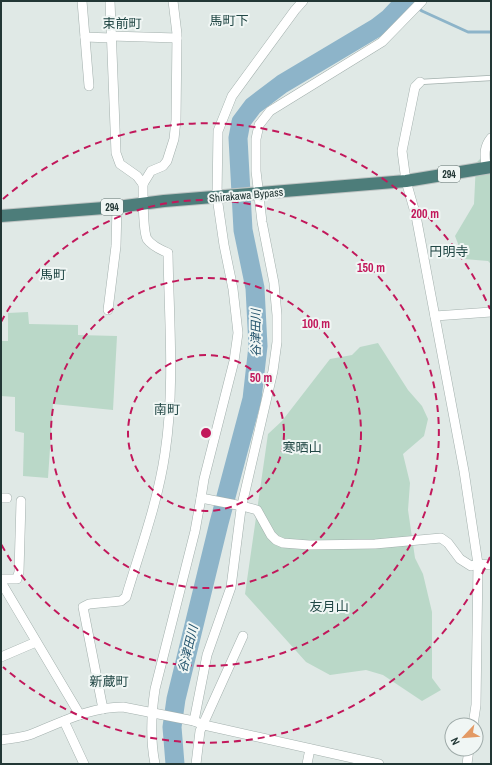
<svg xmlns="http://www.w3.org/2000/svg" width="492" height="765" viewBox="0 0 492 765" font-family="'Archivo Narrow','Noto Sans JP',sans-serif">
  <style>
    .green { fill: #bad8c8 }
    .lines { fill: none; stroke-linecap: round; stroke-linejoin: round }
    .stream { stroke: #8db4c9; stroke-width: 3 }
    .river { stroke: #8db4c9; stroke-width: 19 }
    .service-casing { stroke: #a3b0ad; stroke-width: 6 }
    .minor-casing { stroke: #a3b0ad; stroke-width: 10 }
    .trunk-casing { stroke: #bdc3c2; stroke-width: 14 }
    .service { stroke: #fff; stroke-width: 4.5 }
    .minor { stroke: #fff; stroke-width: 9 }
    .trunk { stroke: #4d7d7a; stroke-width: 12 }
    .ring { fill: none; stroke: #c2185b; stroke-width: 2; stroke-dasharray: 7 5 }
    .labels { text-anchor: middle; stroke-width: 4; stroke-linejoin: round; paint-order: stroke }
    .shield { fill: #f0f6f4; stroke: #60706e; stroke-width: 1 }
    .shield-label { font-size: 10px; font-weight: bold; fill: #223735 }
    .street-label { font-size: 11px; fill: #223735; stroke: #f0f6f4 }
    .water-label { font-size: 12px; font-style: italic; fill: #23536c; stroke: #f0f6f4 }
    .quarter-label { font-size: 13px; fill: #214745; stroke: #f0f6f4 }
    .centre { fill: #c2185b; stroke: #f0f6f4; stroke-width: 2 }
    .ring-label { font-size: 12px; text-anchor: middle; font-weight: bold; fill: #c2185b; stroke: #f0f6f4; stroke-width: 4; stroke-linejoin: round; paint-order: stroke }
  </style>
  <rect width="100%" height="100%" fill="#e0e9e6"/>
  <g class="green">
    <path d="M491,148V264L488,261L464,259L455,236L474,204L476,163Z"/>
    <path d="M28,312L29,324L78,325V335L117,336L113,410L53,404L48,478L23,476L24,433L15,431V397L1,396V341H8V313Z"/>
    <path d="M378,343L408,390L422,406L428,419L424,436L403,454L410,483L408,510L415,558L423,574L432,612V678L441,690L422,701L383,675L366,670L330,675L306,662L245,594L268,434L282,421L330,359L352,355L360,347Z"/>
  </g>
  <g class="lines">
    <path class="stream" d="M408,1L422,11L468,32H491"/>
    <path class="river" d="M175,764L172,727L176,699L219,523L252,399L258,346L255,288L243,230L238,138L241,122L253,106L282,84L376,28L389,18L405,1"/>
    <g class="service-casing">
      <path id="service" d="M420,82L491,78"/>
    </g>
    <g class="minor-casing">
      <g id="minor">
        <path d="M82,1L89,86"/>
        <path d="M110,1L116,153L120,164L137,176L143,184L151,171L163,166L167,161L174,139L176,120L177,34L173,1"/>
        <path d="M111,36L177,38"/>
        <path d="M85,37L111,38"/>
        <path d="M420,82L415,87L402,151L406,181L416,216L464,471L478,564L476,705L473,725"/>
        <path d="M486,167C485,156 483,148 491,138"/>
        <path d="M108,310L116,246L117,207"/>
        <path d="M435,316L491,312"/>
        <path d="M1,498H7"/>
        <path d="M201,498L242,506L257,510L271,535L276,540L283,543L309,545L375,544L441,538L448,543L460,559L471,566L478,564L491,565"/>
        <path d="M1,579H17L19,572L21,501"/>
        <path d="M1,582L80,715"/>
        <path d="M1,657L36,642"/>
        <path d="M103,709L83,607L89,604L121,601L126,597C140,550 158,502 165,453C175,387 169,320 168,253C161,250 151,245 147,239C143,231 143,195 143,184"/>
        <path d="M64,721L84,764"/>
        <path d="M194,721L207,655L231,587L241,509L273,371L277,342V315L274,283L262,222L256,171V139L259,125L270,111L382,42L422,1"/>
        <path d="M1,740C11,738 22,738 32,734C62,722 90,707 123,707L194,721L204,725L379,764"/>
        <path d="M155,764C150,739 151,715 155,689L195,531L201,498L204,479L234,361L238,333L233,289L224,245L217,197L218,131L232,96L295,10L303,1"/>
        <path d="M196,764L200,731L243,636"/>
        <path d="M307,764L310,749"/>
        <path d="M467,764L469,749"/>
      </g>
    </g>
    <g class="trunk-casing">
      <path id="trunk" d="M1,216L117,207L164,201L406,181L491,167"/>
    </g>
    <use href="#service" class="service"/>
    <use href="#minor" class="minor"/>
    <use href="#trunk" class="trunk"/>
  </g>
  <g class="ring">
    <circle cx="206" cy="433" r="78"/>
    <circle cx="206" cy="433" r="155"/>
    <path d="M1 322A233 233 0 1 1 1 544"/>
    <path d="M490 557A310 310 0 0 1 3 667M3 199A310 310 0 0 1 490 309"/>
  </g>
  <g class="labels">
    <g class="shield">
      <rect x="438" y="166" width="22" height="16" rx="3"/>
      <rect x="101" y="199" width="22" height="16" rx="3"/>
    </g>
    <g class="shield-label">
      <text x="449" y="178">294</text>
      <text x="112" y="211">294</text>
    </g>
    <g class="street-label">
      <text transform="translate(246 195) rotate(-5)" y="4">Shirakawa Bypass</text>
    </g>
    <g class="water-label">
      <text transform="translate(256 333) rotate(-90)" y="4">谷津田川</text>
      <text transform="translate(188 649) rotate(-76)" y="4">谷津田川</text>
    </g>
    <g class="quarter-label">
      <text x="229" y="25">馬町下</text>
      <text x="122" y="28">束前町</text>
      <text x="449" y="256">円明寺</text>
      <text x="53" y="279">馬町</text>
      <text x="167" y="414">南町</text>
      <text x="302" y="452">寒晒山</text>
      <text x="329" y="611">友月山</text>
      <text x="109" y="686">新蔵町</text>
    </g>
  </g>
  <circle cx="206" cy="433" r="6" class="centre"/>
  <g class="ring-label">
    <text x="425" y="218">200 m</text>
    <text x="371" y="272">150 m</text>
    <text x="316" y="328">100 m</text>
    <text x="261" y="382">50 m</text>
  </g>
  <rect width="492" height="765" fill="none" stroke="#223735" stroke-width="4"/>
  <g transform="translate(464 737) rotate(244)"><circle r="19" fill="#f0f6f4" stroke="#9eaaa8"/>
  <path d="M0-3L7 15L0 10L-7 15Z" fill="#e39a64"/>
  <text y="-6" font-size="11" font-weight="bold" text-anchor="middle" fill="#223735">N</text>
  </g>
</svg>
